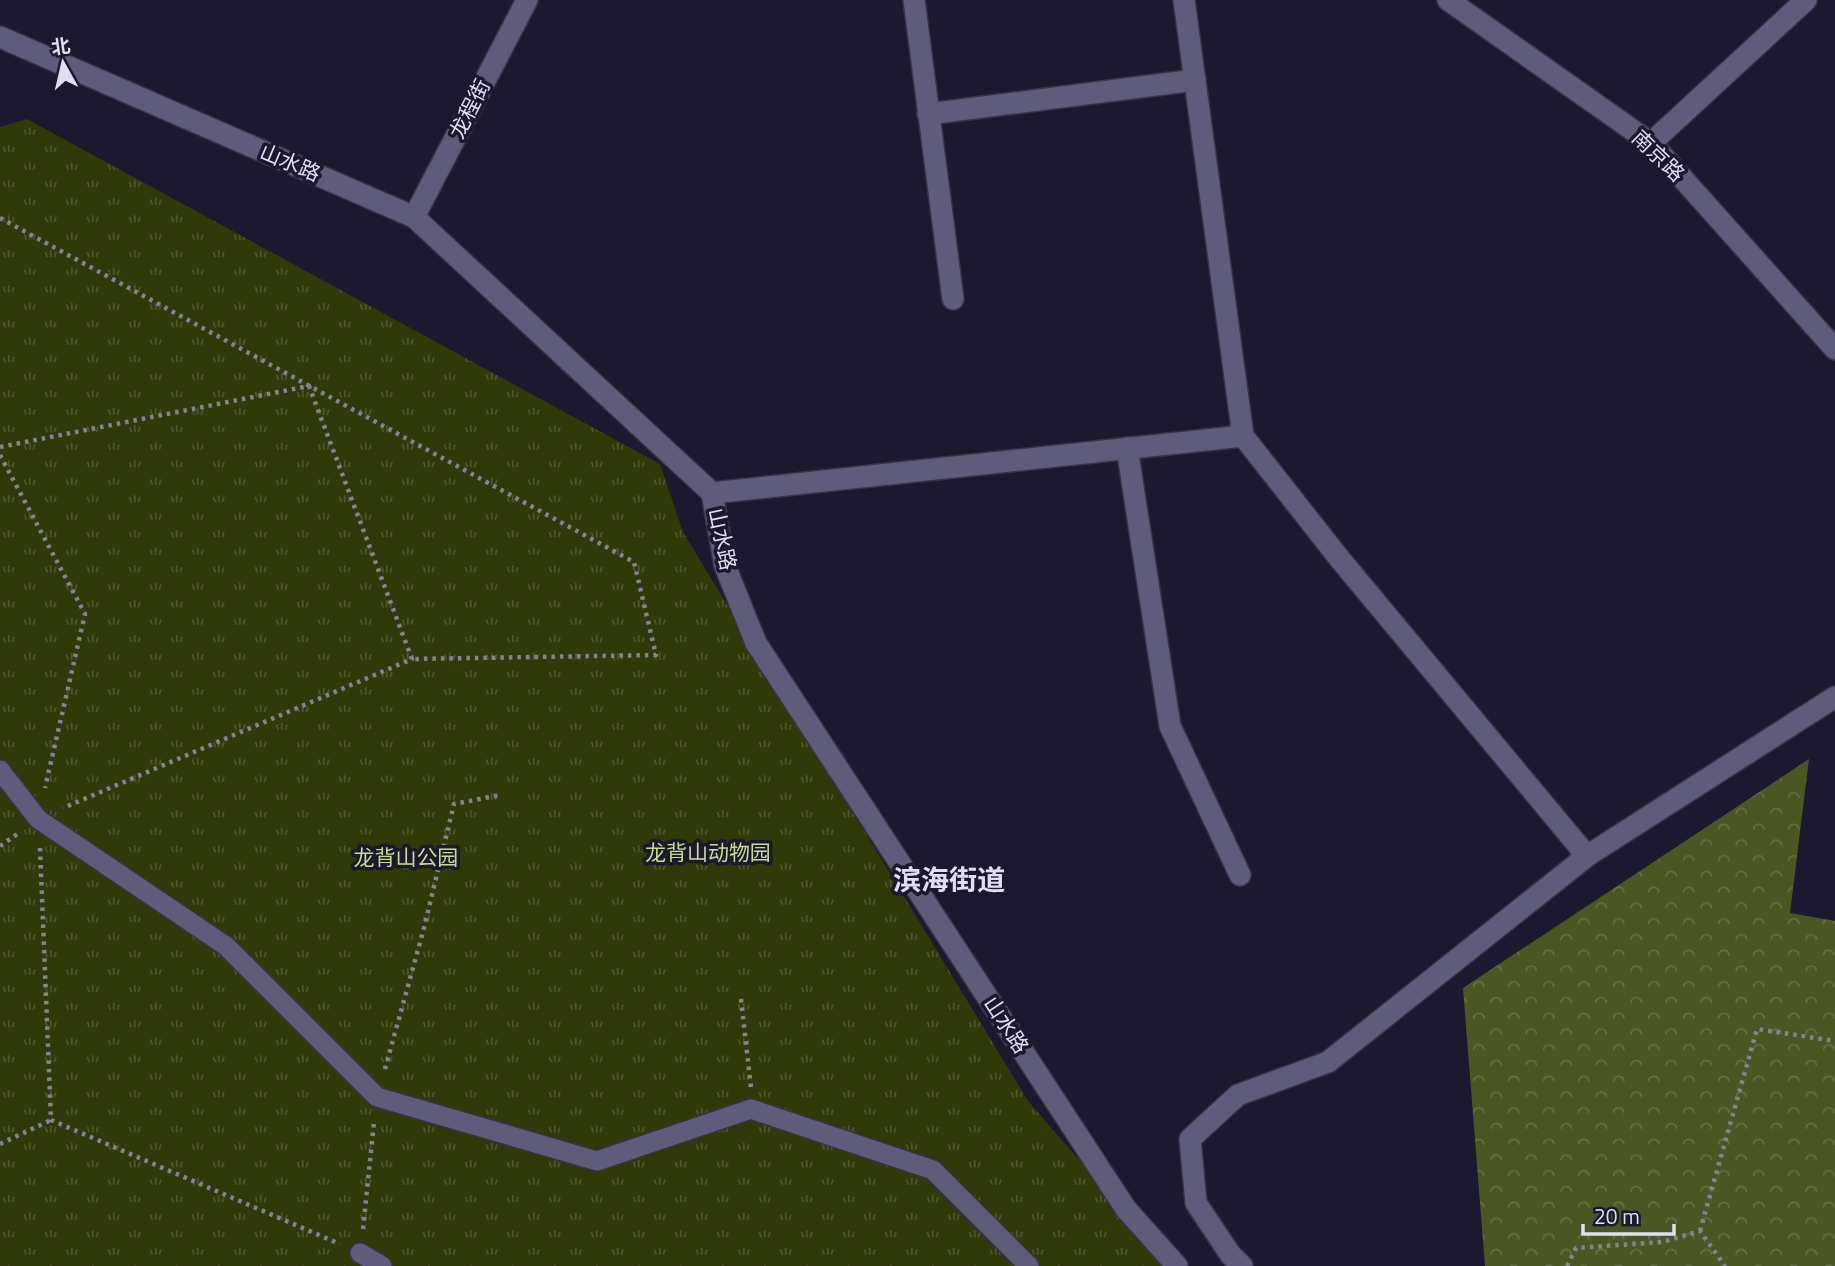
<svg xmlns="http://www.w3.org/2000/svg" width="1835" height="1266" viewBox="0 0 1835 1266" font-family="'Titillium Web','Noto Sans SC',sans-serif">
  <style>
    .forest { fill: url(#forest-crowns) }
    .park { fill: url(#park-tufts) }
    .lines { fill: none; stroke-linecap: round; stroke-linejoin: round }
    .lane-casing { stroke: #363347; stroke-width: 22 }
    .street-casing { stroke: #363347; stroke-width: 24 }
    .secondary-casing { stroke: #363347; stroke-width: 24 }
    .path { stroke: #848297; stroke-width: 4.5; stroke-dasharray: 3.5 5; stroke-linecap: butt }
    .lane { stroke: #5e5c7a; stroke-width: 19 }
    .street { stroke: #5e5c7a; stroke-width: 21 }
    .secondary { stroke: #5e5c7a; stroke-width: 21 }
    .labels { text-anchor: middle; stroke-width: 7; stroke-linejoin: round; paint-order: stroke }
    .street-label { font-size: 21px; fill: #e0dff1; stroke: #1b1830 }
    .park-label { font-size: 21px; fill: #c8dd8b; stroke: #1b1830 }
    .district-label { font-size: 28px; font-weight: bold; fill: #e0dff1; stroke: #1b1830 }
  </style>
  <defs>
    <pattern id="forest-crowns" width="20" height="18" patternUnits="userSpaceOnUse" patternTransform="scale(1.75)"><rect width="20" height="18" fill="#4b5722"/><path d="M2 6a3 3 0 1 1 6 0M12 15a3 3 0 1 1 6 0" fill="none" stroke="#656f43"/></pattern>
    <pattern id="park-tufts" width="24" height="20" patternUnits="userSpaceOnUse" patternTransform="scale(1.75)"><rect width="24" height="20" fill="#303a08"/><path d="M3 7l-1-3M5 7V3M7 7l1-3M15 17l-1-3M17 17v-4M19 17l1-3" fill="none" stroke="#4e562c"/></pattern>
  </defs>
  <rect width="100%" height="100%" fill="#1b1830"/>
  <path class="forest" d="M1809,759L1790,913L1835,921V1266H1485L1463,988Z"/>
  <path class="park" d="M27,119L660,464L683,532L1028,1101L1171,1266H0V127Z"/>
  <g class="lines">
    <g class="lane-casing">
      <g id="lane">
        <path d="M0,770L38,819L226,946L377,1097L597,1161L751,1109L933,1170L1029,1266"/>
        <path d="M360,1253L382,1266"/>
      </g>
    </g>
    <g class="street-casing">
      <g id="street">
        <path d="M914,0L953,299"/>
        <path d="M1184,0L1243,436L1339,558L1587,856"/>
        <path d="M928,114L1195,80"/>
        <path d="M1651,143L1806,0"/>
        <path d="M1127,448L1170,726L1240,875"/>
        <path d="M712,493L1243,436"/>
        <path d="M1242,1266L1230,1254L1196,1203L1190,1139L1238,1095L1328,1062L1587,856L1835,697"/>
      </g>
    </g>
    <g class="secondary-casing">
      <g id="secondary">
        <path d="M1448,0L1651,143L1835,349"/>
        <path d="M0,37L414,217L712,493L725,566L756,643L1126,1209L1177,1266"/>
        <path d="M414,217L527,0"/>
      </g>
    </g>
    <g class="path">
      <path d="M0,218L634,562L656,655L412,659"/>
      <path d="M0,447L309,386L412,659L63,808"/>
      <path d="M0,455L85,614L45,788"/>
      <path d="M0,846L19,833"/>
      <path d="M40,848L51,1120L340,1244"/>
      <path d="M741,999L751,1088"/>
      <path d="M385,1069L424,928L454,804L500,795"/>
      <path d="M0,1144L51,1120"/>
      <path d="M363,1229L374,1122"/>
      <path d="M1700,1231L1757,1029L1835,1041"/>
      <path d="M1567,1266L1576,1248L1662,1242L1700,1231L1725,1266"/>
    </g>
    <use href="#lane" class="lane"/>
    <use href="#street" class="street"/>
    <use href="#secondary" class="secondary"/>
  </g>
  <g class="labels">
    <g class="street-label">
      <text transform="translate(470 109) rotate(-63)" y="7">龙程街</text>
      <text transform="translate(1658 156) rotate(44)" y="7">南京路</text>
      <text transform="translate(290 163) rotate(23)" y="7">山水路</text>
      <text transform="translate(722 539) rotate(78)" y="7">山水路</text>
      <text transform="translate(1006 1025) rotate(57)" y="7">山水路</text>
    </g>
    <g class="park-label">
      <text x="708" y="860">龙背山动物园</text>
      <text x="406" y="865">龙背山公园</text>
    </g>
    <g class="district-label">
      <text x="949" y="890">滨海街道</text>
    </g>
  </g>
  <g transform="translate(63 63) rotate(352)" stroke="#1b1830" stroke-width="5" paint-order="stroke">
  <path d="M0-5L12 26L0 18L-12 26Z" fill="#e0dff1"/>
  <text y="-10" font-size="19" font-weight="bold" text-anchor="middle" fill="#e0dff1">北</text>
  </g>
  <path d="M1583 1224v10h91v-10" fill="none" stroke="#e0dff1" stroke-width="3.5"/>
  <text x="1594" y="1224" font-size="21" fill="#e0dff1" stroke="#1b1830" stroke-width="5" paint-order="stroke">20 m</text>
</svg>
